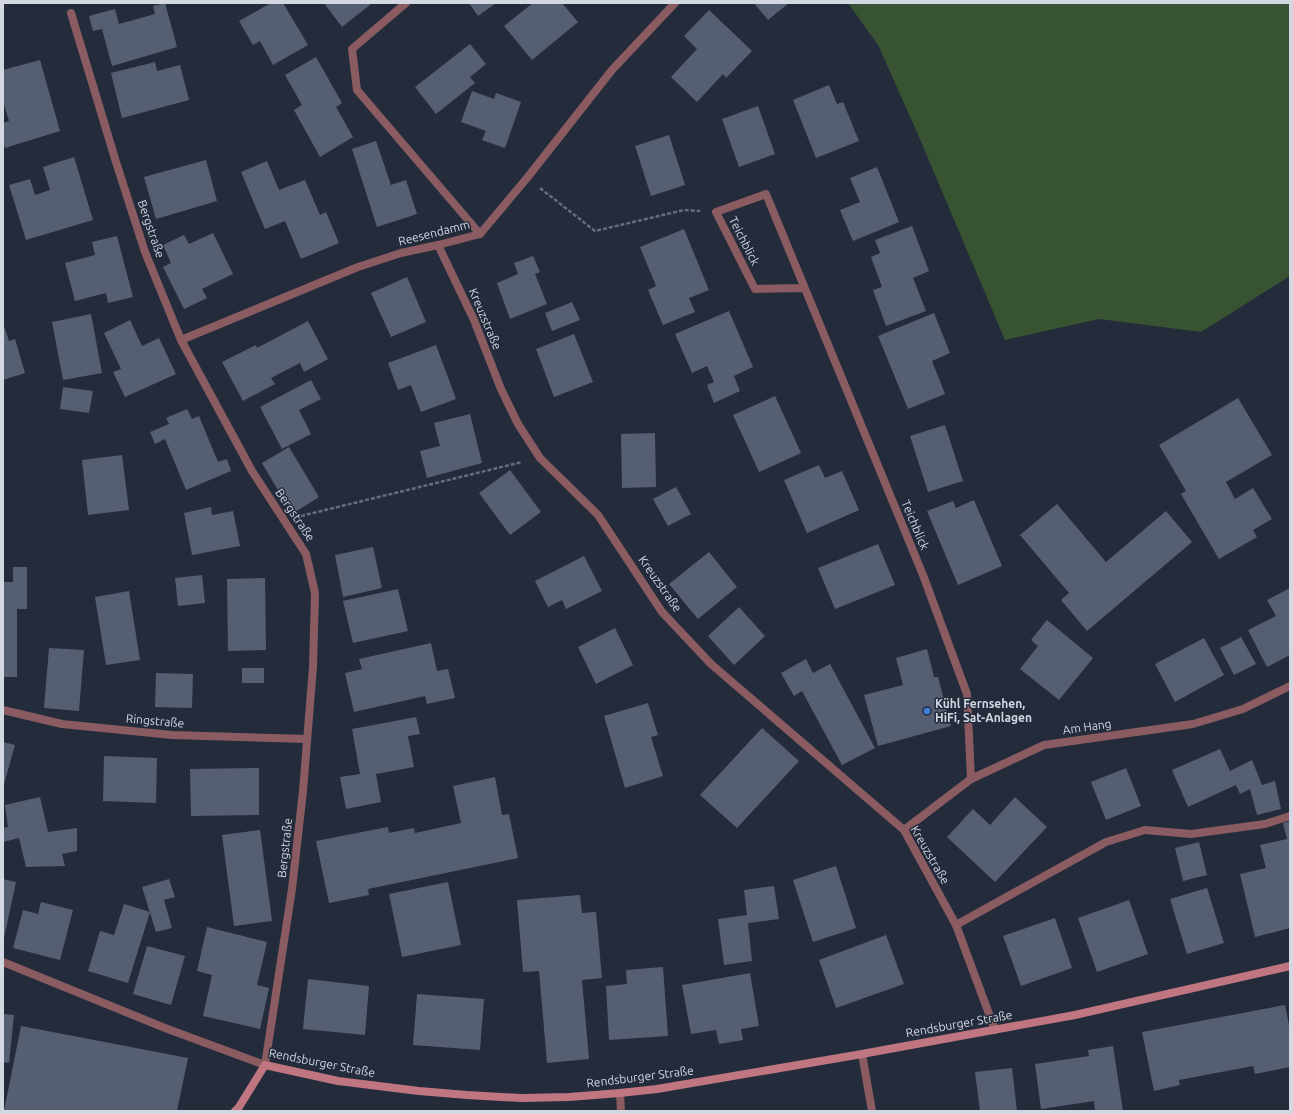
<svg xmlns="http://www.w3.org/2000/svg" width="1293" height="1114" viewBox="0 0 1293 1114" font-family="Ubuntu,sans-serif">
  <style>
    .green { fill: #375331 }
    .building { fill: #565e71 }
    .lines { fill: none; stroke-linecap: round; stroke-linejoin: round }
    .path { stroke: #666d7b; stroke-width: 2.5; stroke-dasharray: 4 2; stroke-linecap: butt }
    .lane { stroke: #8a5c62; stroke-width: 8 }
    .street { stroke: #8a5c62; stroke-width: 8 }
    .secondary { stroke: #bf7681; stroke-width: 8 }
    .shop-dot { fill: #3f7fe0; stroke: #242c3c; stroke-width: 1.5 }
    .labels { text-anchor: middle; stroke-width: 3; stroke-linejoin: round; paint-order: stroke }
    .street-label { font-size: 12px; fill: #d2d7e2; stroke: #242c3c }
    .poi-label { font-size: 12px; font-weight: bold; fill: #d2d7e2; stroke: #242c3c; text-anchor: start }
  </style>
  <rect width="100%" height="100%" fill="#242c3c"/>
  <path class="green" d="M848,3H1290V276L1201,332L1099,319L1005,340L916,130L878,45Z"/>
  <g class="building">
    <path d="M165,3L177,47L112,66L102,29L93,31L89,16L115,9L119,24L155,14L153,6Z"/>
    <path d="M271,3H283L308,45L273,65L260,41L253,45L239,21Z"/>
    <path d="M324,3H370L371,4L342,27Z"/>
    <path d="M469,3H496L478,16Z"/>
    <path d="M533,3H562L578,22L532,60L504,26Z"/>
    <path d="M754,3H789L768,20Z"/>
    <path d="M709,10L752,51L726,78L723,74L697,102L671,77L697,49L684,36Z"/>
    <path d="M470,44L486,64L470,77L475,83L436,114L415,87Z"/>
    <path d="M316,57L342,103L336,107L353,137L320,157L294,110L302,105L285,75Z"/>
    <path d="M40,60L60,131L5,148L3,141V123L9,121L3,101V70Z"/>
    <path d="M155,62L157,71L180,65L189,100L122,118L111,73Z"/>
    <path d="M829,85L837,104L843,102L859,141L816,158L793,100Z"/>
    <path d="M472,91L494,99L496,93L521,102L505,148L482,140L486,131L461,122Z"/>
    <path d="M758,106L775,154L739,167L722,119Z"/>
    <path d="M669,135L685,185L651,196L635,146Z"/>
    <path d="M376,141L391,185L406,180L417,214L377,227L352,149Z"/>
    <path d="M74,157L93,220L26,240L9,185L30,179L35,195L50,190L43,167Z"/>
    <path d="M206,160L217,201L156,219L144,177Z"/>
    <path d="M267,161L279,190L305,180L320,215L326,212L339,243L301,259L285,221L265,229L241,172Z"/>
    <path d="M877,167L899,222L853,241L840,210L860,202L850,178Z"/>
    <path d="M912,226L929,271L913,278L926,311L886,326L873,290L882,287L871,257L880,253L875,240Z"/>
    <path d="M684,229L709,290L689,298L695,312L663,325L648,290L656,286L640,247Z"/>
    <path d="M213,233L233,274L202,289L207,298L184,309L163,267L171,263L163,245L184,235L189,244Z"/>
    <path d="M117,236L133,297L108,303L106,293L75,301L65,263L95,255L92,242Z"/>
    <path d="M533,256L540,272L535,274L547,304L510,319L497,283L518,274L514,263Z"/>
    <path d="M407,277L426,322L391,337L371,293Z"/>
    <path d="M572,302L580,320L552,331L545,313Z"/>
    <path d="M729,311L753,367L734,376L740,391L714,403L707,385L714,382L707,366L692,373L675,334Z"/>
    <path d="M934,313L950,353L932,361L945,394L908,409L878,336Z"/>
    <path d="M91,314L102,373L63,380L52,322Z"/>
    <path d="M130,320L142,346L159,338L176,374L125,397L113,372L121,369L104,333Z"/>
    <path d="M308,321L328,359L304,372L300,363L271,378L275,384L243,401L222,362L256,345L257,348Z"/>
    <path d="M3,323L9,341L15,339L25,373L3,380Z"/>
    <path d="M574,334L593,382L554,397L536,349Z"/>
    <path d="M436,345L456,399L421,412L411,385L398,390L388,363Z"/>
    <path d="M311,380L321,399L299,410L311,434L282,449L260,407Z"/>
    <path d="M63,387L93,391L89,413L60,409Z"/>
    <path d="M775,396L801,453L759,472L733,415Z"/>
    <path d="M1238,398L1272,455L1226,482L1235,499L1253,488L1272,519L1253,530L1257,537L1219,559L1181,494L1186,491L1159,445Z"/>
    <path d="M187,409L192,419L199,416L218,462L227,459L231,471L186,490L165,439L155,444L150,432L169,424L166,418Z"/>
    <path d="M470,414L482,463L427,478L420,451L440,446L434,423Z"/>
    <path d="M945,425L963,481L928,492L910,436Z"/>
    <path d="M655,433L656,487L622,488L621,434Z"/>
    <path d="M289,447L319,497L292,514L262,463Z"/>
    <path d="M122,455L129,510L88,515L82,460Z"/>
    <path d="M819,465L825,478L842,471L859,510L807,533L784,480Z"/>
    <path d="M510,470L541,512L510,535L479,493Z"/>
    <path d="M676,487L691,514L668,526L653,499Z"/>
    <path d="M974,500L1002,566L958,585L927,511L953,501L956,508Z"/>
    <path d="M1057,504L1106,562L1166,511L1192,542L1087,631L1061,600L1069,593L1020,535Z"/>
    <path d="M211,507L212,515L233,511L240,546L192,555L184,513Z"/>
    <path d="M878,544L895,585L835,609L818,568Z"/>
    <path d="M373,547L382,588L343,597L335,555Z"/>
    <path d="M709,552L737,587L698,619L669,584Z"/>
    <path d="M584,556L602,591L566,609L562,600L548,607L535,581Z"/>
    <path d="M13,567H27V609H17V677H3V582H13Z"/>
    <path d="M202,575L205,603L178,606L175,578Z"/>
    <path d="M265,578L266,650L228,651L227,579Z"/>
    <path d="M1290,588V655L1267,667L1248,630L1276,616L1267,600Z"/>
    <path d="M398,589L408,631L353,643L343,601Z"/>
    <path d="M129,591L140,660L106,665L95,597Z"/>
    <path d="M739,607L765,636L734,665L708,636Z"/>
    <path d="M1047,620L1093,658L1059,700L1020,669L1038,646L1031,640Z"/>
    <path d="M615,628L633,665L596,684L578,647Z"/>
    <path d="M1241,637L1256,664L1234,675L1220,648Z"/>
    <path d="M1204,638L1224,675L1175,702L1155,664Z"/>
    <path d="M431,643L437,671L448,669L455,698L427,704L425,696L354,712L345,673L362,669L359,659Z"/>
    <path d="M49,648L84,650L79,711L44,708Z"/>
    <path d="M927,649L934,677H938L951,726L878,746L864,695L903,685L896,658Z"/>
    <path d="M806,659L813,673L830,664L875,748L842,765L802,691L794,696L781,673Z"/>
    <rect x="242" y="668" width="22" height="15"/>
    <path d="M156,673L193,674L192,708L155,707Z"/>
    <path d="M648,703L658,735L651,737L663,776L625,788L604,716Z"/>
    <path d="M416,717L420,734L408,736L414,767L376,774L381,802L346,809L340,777L360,774L352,729Z"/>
    <path d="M762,728L799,761L737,828L700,795Z"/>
    <path d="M3,742L15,745L3,788Z"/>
    <path d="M1220,749L1230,771L1252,760L1262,785L1275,781L1281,809L1257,815L1250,789L1240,794L1236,785L1188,807L1172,770Z"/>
    <path d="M104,756L157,758L156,803L103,801Z"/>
    <path d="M259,768V815L191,816L190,769Z"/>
    <path d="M1126,768L1141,806L1106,820L1091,782Z"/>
    <path d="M495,777L502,815L509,814L518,858L368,889L369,895L329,903L316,841L388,827L389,833L414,828L415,833L461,823L453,786Z"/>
    <path d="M40,797L48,832L77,828V851L62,854L65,866L26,867L19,838L3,842V828L8,827L5,805Z"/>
    <path d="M1015,797L1047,827L995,882L947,837L973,809L990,825Z"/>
    <path d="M1290,821V928L1255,937L1240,874L1266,868L1260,845L1287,839L1283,823Z"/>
    <path d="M260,830L272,921L234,926L222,835Z"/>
    <path d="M1199,842L1207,875L1183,881L1175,848Z"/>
    <path d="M836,866L856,928L813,942L793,880Z"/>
    <path d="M3,879L16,882L4,938H3Z"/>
    <path d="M169,879L175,897L164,900L172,928L156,932L142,887Z"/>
    <path d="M448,882L461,945L402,957L389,894Z"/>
    <path d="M774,886L779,919L748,923L752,961L724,965L718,919L747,915L744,890Z"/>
    <path d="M1207,888L1224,943L1187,954L1170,899Z"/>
    <path d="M580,895L582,913L596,912L602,978L582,980L589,1059L547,1063L539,971L523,972L517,900Z"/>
    <path d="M1129,900L1148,954L1097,972L1078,918Z"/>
    <path d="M41,902L73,910L60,960L13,948L23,910L38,914Z"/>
    <path d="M124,904L150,912L128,983L88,971L100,931L114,935Z"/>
    <path d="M1055,918L1072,968L1021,986L1003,936Z"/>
    <path d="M207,927L267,942L257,985L269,988L260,1029L203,1016L212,975L197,971Z"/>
    <path d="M886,935L904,984L836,1008L819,960Z"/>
    <path d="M147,946L185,956L171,1005L133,994Z"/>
    <path d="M663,967L668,1036L609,1040L606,986L627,984L626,970Z"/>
    <path d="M750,973L759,1026L741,1029L743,1040L719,1044L716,1030L691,1034L682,985Z"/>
    <path d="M308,979L369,986L365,1035L303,1029Z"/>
    <path d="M417,994L484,999L480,1050L413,1045Z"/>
    <path d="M1285,1005L1290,1030V1067L1255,1074L1253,1066L1179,1080L1180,1085L1154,1091L1142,1032Z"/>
    <path d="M3,1014L14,1015L9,1063L3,1062Z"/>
    <path d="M21,1026L188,1058L177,1111H4Z"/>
    <path d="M1113,1046L1123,1111H1095L1094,1101L1041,1109L1035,1064L1089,1056L1088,1050Z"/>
    <path d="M1012,1068L1017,1111H980L975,1072Z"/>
  </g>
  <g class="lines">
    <g class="path">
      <path d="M540,188L595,231L684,210L700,211"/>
      <path d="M301,516L522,462"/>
    </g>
    <path class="lane" d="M1145,830L1191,834L1265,824L1290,816"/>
    <g class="street">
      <path d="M406,3L352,49L357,90L480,234"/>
      <path d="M438,245L474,320L501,389L518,424L540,458L598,515L662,612L711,664L904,830L956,925L995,1030"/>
      <path d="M804,288L755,289L716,212L766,194L923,575L967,694L971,779"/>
      <path d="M181,340L358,267L401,253L438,245L480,234L527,178L612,70L675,3"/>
      <path d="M3,710L62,724L172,735L307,739"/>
      <path d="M904,830L971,779L1044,745L1193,724L1243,709L1290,686"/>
      <path d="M956,925L1106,842L1145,830"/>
      <path d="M3,962L165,1028L265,1065L292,889L303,791L313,667L315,593L306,554L252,471L181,340L145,252L116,162L71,13"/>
      <path d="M862,1054L872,1111"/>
      <path d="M620,1093L621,1111"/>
    </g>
    <path class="secondary" d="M235,1111L239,1107L265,1065L338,1081L419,1091L467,1095L521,1098L569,1097L620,1093L657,1089L862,1054L1075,1015L1290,966"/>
  </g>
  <circle class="shop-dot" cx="927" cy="711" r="4"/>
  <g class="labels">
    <g class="street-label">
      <text transform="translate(151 229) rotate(71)" y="4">Bergstraße</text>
      <text transform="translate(434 233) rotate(-14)" y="4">Reesendamm</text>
      <text transform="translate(744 241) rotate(63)" y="4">Teichblick</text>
      <text transform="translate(485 319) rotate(67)" y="4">Kreuzstraße</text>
      <text transform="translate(295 515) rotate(56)" y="4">Bergstraße</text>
      <text transform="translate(915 525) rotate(67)" y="4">Teichblick</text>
      <text transform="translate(660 584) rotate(55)" y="4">Kreuzstraße</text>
      <text transform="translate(155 721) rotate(5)" y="4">Ringstraße</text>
      <text transform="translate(1087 727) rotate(-8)" y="4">Am Hang</text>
      <text transform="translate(285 848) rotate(-84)" y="4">Bergstraße</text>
      <text transform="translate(930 855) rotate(60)" y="4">Kreuzstraße</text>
      <text transform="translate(959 1024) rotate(-10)" y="4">Rendsburger Straße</text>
      <text transform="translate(322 1063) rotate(11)" y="4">Rendsburger Straße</text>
      <text transform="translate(640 1077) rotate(-7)" y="4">Rendsburger Straße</text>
    </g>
    <g class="poi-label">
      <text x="935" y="708">Kühl Fernsehen,<tspan x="935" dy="14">HiFi, Sat-Anlagen</tspan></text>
    </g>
  </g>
  <rect width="1293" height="1114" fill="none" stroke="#d2d7e2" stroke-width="8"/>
</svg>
